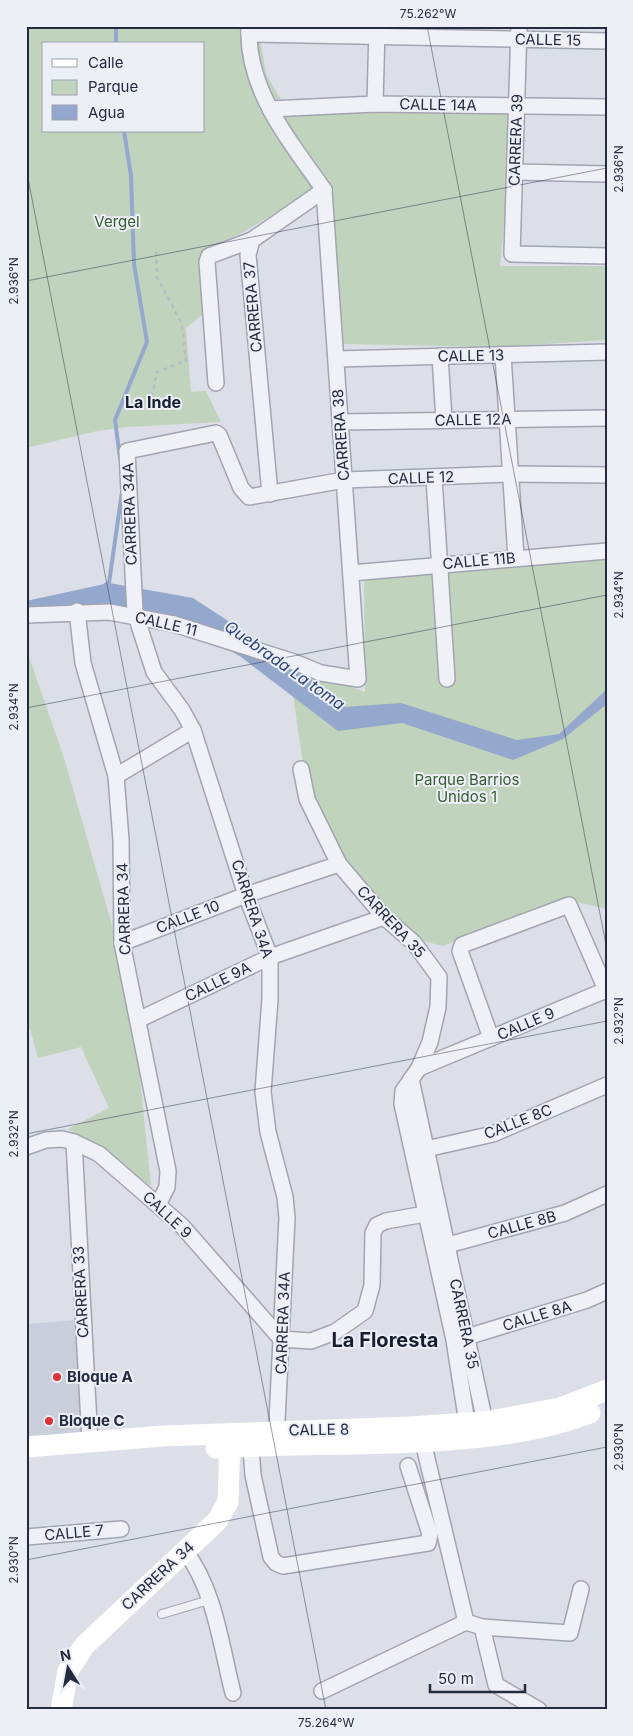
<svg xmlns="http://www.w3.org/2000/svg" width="633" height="1736" viewBox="0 0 633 1736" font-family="Inter,sans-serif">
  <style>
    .built { fill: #caceda }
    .green { fill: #c0d3bc; fill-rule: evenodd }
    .water { fill: #93a8cc }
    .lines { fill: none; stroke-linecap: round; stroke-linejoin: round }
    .stream { stroke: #93a8cc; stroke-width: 4 }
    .lane-casing { stroke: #a1a5b2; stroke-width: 10 }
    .street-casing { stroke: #a1a5b2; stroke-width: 18 }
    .path { stroke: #b6bac3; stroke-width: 2.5; stroke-dasharray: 4 4; stroke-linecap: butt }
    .lane { stroke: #eff1f6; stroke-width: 8 }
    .street { stroke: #eff1f6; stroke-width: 15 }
    .secondary { stroke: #fff; stroke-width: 21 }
    .ticks { fill: none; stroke: #242b40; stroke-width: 1; stroke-opacity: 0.45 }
    .poi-dot { fill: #db333a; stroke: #eceff6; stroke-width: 2 }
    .labels { text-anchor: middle; stroke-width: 4; stroke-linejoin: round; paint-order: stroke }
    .street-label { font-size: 15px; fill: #242b40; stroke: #eceff6 }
    .park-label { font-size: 15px; fill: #345d30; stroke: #eceff6 }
    .poi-label { font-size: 15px; font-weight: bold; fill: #242b40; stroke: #eceff6; text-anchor: start }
    .neighbourhood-label { font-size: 16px; font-weight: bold; fill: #171d30; stroke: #eceff6 }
    .water-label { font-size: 16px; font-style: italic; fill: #2b4477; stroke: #eceff6 }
    .district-label { font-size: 20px; font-weight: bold; fill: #171d30; stroke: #eceff6 }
    .neatline { fill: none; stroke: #242b40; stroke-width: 2 }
    .ticks-label { font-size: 12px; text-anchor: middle; fill: #242b40 }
  </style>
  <rect width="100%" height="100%" fill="#dcdfe8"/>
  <path class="built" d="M76,1320L84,1435L26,1438V1324Z"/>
  <g class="green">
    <path d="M26,26H258L266,74L287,110L510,111L508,180L500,266H607V340L500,347L340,344L328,181L242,233L202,251L207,311L186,328L191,392L206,391L221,422L127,427L97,431L26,448ZM44,44H204V131H44Z"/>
    <path d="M607,556V909L568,900L443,946L416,939L395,919L348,863L306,786L289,666L365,692L364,577Z"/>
    <path d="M26,648L64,758L118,946L134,1020L151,1186L68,1129L109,1108L81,1047L38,1058L30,1029H26Z"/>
  </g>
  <path class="water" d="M109,583L193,598L289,661L345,707L401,703L517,740L559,734L607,689V704L563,739L513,760L402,723L338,731L241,657L170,616L73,605L26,620V601Z"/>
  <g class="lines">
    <g class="stream">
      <path d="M116,26V44"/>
      <path d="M120,458L115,420L147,342L134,264L131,176L124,131"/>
      <path d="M105,585L109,583L122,492"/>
    </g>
    <g class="lane-casing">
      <path id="lane" d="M162,1614L209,1600"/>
    </g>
    <g class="street-casing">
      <g id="street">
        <path d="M249,26C246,90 290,141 324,190"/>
        <path d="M519,26L512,254L607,256"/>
        <path d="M249,34L607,41"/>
        <path d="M375,104L377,28"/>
        <path d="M270,109L375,104L607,107"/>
        <path d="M515,172L607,174"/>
        <path d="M503,355L516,558"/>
        <path d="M440,356L444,420"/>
        <path d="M336,359L607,352"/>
        <path d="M216,383L207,262L209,256L252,240"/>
        <path d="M340,422L607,418"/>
        <path d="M434,478L447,679"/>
        <path d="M270,494L248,255L252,240L324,190"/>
        <path d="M351,573L607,551"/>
        <path d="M77,611L83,663L116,776L121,840L122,943L168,1171L167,1187L158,1205"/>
        <path d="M26,615L109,612L174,624L294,662L321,673L358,679L324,190"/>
        <path d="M301,769L307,799L339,864L384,917L414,943L439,977L438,1007L430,1042L419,1068L403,1091L402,1104L454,1340L467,1423"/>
        <path d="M116,776L193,730"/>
        <path d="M122,943L246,895L339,864"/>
        <path d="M138,1020L270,957L384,917"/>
        <path d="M491,1038L460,951L462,945L569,905L607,992"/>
        <path d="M419,1068L606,990"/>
        <path d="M411,1079L485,1422"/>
        <path d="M74,1142L90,1443"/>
        <path d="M26,1147L46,1140L62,1139L74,1142L99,1154L182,1226L281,1339"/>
        <path d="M426,1149L493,1134L607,1085"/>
        <path d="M437,1248L565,1213L607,1194"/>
        <path d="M467,1337L587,1300L607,1291"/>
        <path d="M281,1339L311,1341L335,1332L365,1311L372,1285L373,1233L377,1225L386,1221L436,1212"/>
        <path d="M276,1441L287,1218L285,1197L268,1132L263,1092L270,999V957L246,895L193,730L182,710L154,672L135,613L127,451L216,433L219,435L241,488L249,497L344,480L511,474L607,475"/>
        <path d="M423,1442L466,1622"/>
        <path d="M251,1448L253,1475L271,1557L276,1563L283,1566L428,1543L430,1534L408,1466"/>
        <path d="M26,1537L121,1529"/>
        <path d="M185,1551C215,1590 221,1646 233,1693"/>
        <path d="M482,1627L496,1685L539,1710"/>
        <path d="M322,1691L466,1622L482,1627L570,1633L581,1589"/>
      </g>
    </g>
    <path class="path" d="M152,397L157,372L186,361L182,324L157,277L156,249"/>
    <use href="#lane" class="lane"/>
    <use href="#street" class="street"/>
    <g class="secondary">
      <path d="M26,1447L164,1436L410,1427L485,1422L560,1408L607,1390"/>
      <path d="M216,1448C293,1443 371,1446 448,1440C497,1436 543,1431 590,1413"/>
      <path d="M61,1710L68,1671L84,1646L217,1521L228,1502L230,1435"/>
    </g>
  </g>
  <path class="ticks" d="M427,26L607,950M26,168L326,1710M26,281L607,168M26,708L607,595M26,1134L607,1021M26,1560L607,1447"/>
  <g class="poi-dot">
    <circle cx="57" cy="1377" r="5"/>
    <circle cx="49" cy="1421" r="5"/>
  </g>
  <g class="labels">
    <g class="street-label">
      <text transform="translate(548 40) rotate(1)" y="5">CALLE 15</text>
      <text transform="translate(438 105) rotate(1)" y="5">CALLE 14A</text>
      <text transform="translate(516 140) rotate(-88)" y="5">CARRERA 39</text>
      <text transform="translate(253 307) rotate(-95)" y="5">CARRERA 37</text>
      <text transform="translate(471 356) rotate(-1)" y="5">CALLE 13</text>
      <text transform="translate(473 420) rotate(-1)" y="5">CALLE 12A</text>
      <text transform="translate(341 435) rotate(-94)" y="5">CARRERA 38</text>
      <text transform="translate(421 478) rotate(-2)" y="5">CALLE 12</text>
      <text transform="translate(130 514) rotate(-92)" y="5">CARRERA 34A</text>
      <text transform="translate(479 561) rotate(-5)" y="5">CALLE 11B</text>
      <text transform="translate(166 624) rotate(13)" y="5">CALLE 11</text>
      <text transform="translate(124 909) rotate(-92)" y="5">CARRERA 34</text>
      <text transform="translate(252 909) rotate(72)" y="5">CARRERA 34A</text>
      <text transform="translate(188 917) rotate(-21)" y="5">CALLE 10</text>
      <text transform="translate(391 922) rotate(47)" y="5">CARRERA 35</text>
      <text transform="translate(218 982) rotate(-26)" y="5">CALLE 9A</text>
      <text transform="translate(526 1024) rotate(-23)" y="5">CALLE 9</text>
      <text transform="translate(518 1122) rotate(-21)" y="5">CALLE 8C</text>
      <text transform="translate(167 1215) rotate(43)" y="5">CALLE 9</text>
      <text transform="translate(522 1225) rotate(-15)" y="5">CALLE 8B</text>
      <text transform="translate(81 1292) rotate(-93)" y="5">CARRERA 33</text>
      <text transform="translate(537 1316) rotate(-17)" y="5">CALLE 8A</text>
      <text transform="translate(283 1323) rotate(-88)" y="5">CARRERA 34A</text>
      <text transform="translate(464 1324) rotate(78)" y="5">CARRERA 35</text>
      <text transform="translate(319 1430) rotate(-1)" y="5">CALLE 8</text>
      <text transform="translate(74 1533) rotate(-5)" y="5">CALLE 7</text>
      <text transform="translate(158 1576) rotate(-43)" y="5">CARRERA 34</text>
    </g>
    <g class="park-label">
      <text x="117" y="227">Vergel</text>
      <text x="467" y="785">Parque Barrios<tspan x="467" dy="17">Unidos 1</tspan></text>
    </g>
    <g class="poi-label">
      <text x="67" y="1382">Bloque A</text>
      <text x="59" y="1426">Bloque C</text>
    </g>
    <g class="neighbourhood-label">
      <text x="153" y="408">La Inde</text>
    </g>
    <g class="water-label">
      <text transform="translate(285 665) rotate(35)" y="6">Quebrada La toma</text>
    </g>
    <g class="district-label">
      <text x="385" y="1347">La Floresta</text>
    </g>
  </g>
  <rect width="633" height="1736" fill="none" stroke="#eceff6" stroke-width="55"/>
  <rect x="42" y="42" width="162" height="90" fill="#eceff6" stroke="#9ca1ad"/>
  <rect x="52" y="59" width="25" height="8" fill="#ffffff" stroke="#9ca1ad"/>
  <text x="88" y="68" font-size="15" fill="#242b40">Calle</text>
  <rect x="52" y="80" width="25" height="15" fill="#c0d3bc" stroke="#9ca1ad"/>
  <text x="88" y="92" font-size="15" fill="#242b40">Parque</text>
  <rect x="52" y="105" width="25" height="15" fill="#93a8cc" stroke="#9ca1ad"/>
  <text x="88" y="118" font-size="15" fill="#242b40">Agua</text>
  <g transform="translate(68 1668) rotate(349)" stroke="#eceff6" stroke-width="4" paint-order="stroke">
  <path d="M0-4L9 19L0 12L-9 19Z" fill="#242b40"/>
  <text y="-8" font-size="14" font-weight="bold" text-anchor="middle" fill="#242b40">N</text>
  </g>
  <path d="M430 1684v8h95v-8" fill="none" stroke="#242b40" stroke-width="2.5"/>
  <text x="438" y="1684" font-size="15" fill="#242b40" stroke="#eceff6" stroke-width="4" paint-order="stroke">50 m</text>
  <rect x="28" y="28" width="578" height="1680" class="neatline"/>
  <g class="ticks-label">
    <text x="428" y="18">75.262°W</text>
    <text transform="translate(619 169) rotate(-90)" y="4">2.936°N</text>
    <text transform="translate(14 281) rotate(-90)" y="4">2.936°N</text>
    <text transform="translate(619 595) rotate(-90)" y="4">2.934°N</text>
    <text transform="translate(14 707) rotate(-90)" y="4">2.934°N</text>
    <text transform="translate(619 1021) rotate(-90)" y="4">2.932°N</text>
    <text transform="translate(14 1134) rotate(-90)" y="4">2.932°N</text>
    <text transform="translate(619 1447) rotate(-90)" y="4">2.930°N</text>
    <text transform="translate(14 1560) rotate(-90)" y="4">2.930°N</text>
    <text x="326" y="1727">75.264°W</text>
  </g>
</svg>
